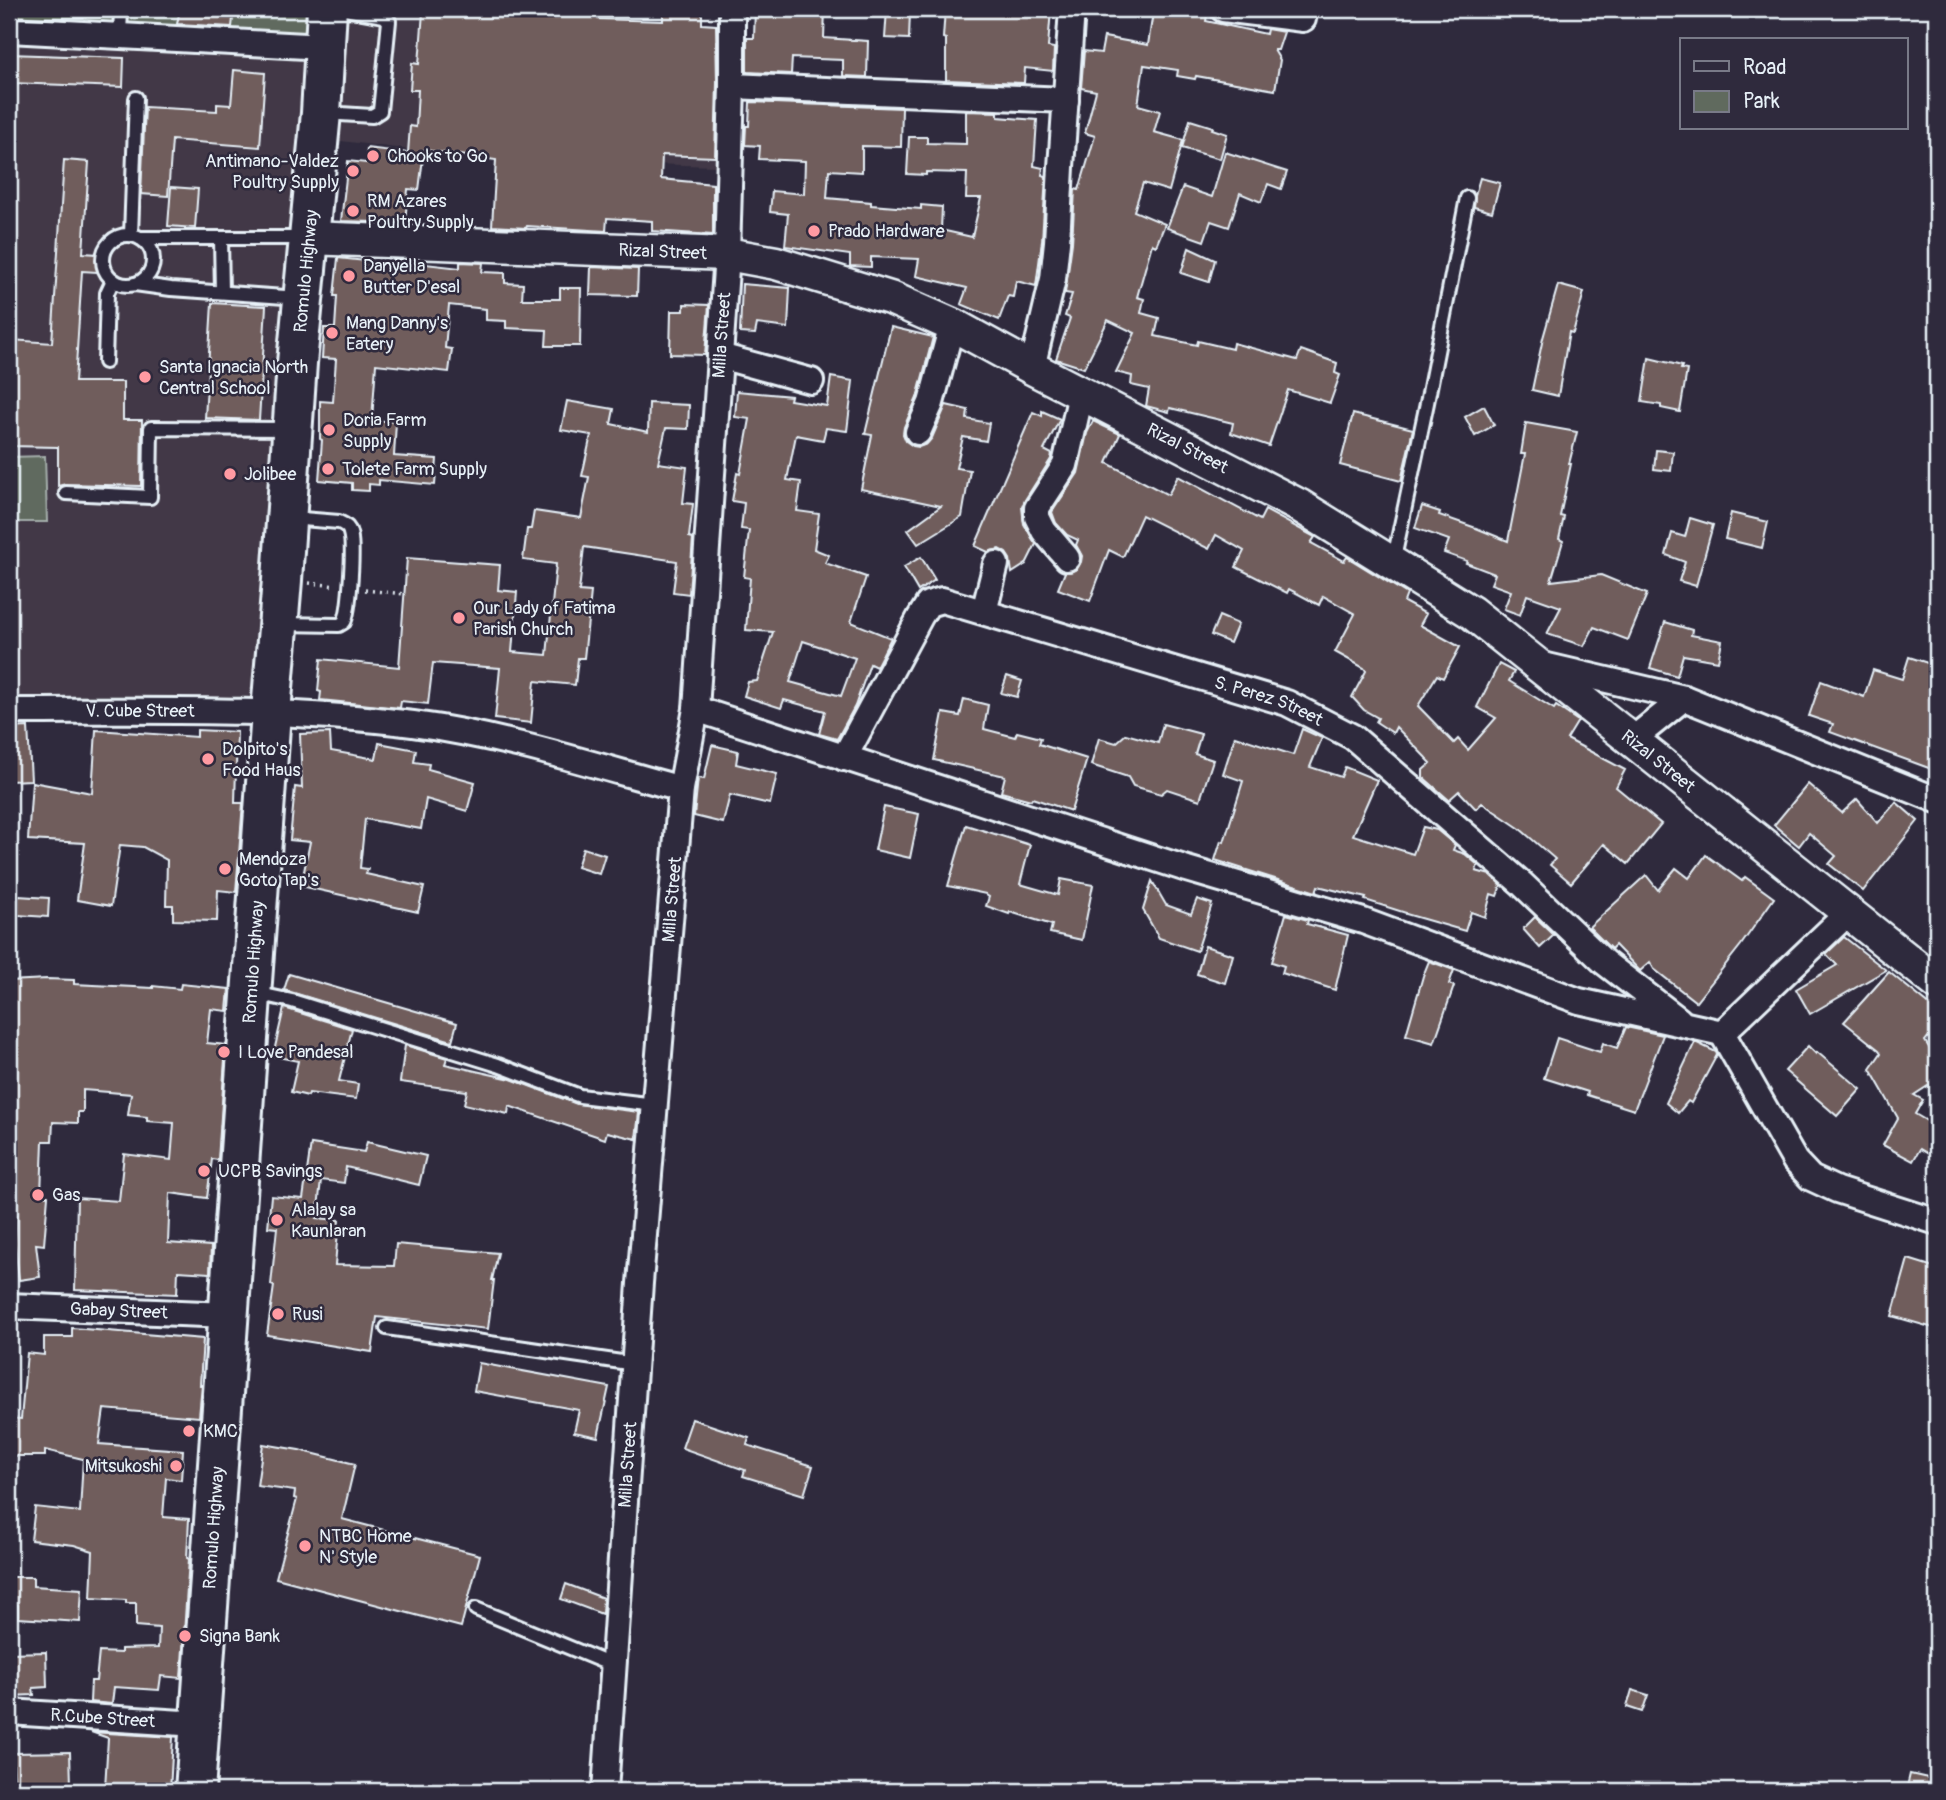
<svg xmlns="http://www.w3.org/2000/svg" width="1946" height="1800" viewBox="0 0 1946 1800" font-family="Pangolin,sans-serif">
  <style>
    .built { fill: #423946 }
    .green { fill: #606a5e; stroke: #a4aeab; stroke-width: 2 }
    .building { fill: #6f5d5c; stroke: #e8f1f8; stroke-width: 2; fill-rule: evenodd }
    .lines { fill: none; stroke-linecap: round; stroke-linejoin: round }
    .service-casing { stroke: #e8f1f8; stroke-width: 18 }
    .minor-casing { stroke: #e8f1f8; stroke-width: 30 }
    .tertiary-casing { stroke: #e8f1f8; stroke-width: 37 }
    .trunk-casing { stroke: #e8f1f8; stroke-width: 44 }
    .path { stroke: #e8f1f8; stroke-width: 3.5; stroke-dasharray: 2 5; stroke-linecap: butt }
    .service { stroke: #2f2a3d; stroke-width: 12 }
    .minor { stroke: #2f2a3d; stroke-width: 24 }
    .tertiary { stroke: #2f2a3d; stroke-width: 32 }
    .trunk { stroke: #2f2a3d; stroke-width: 38 }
    .poi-dot { fill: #ff9aa2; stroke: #2f2a3d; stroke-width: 2.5 }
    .labels { text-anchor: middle; stroke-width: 5; stroke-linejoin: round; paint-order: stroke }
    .poi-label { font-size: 18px; fill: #e8f1f8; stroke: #2f2a3d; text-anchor: start }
    .street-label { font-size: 18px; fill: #e8f1f8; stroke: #2f2a3d }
  </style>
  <rect width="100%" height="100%" fill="#2f2a3d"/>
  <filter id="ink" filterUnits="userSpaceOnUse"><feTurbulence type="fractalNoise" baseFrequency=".0143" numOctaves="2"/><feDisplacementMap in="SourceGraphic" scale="14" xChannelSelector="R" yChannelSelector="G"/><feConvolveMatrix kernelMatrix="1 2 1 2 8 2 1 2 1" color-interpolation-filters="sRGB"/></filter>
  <g filter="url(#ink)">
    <g class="built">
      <path d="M337,9H447L601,24L602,55L719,58L717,166L651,164L647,180L326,139Z"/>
      <path d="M9,45L305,55L259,703L9,700Z"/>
    </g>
    <g class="green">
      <path d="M9,9H324L321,43L9,29Z"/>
      <path d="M45,456L47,522H9V457Z"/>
    </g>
    <g class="building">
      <path d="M180,9H234L232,27L177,24Z"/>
      <path d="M439,9H598V19L663,21V9H702V24L716,25L717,83L715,157L662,155L661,179L713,184V235L652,231V221L607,218L606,231L527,226L526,228L492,226L496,160L424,150L419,190L408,189L405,223L341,221L348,161L366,163L367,148L408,153L410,126L416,127L418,90H410L412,63L419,64L423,12L438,13Z"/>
      <path d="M755,9H825L824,38L868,41L867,77L843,76V60L792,58L791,74L747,72V38H754Z"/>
      <path d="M887,9L910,11L909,39L885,38Z"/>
      <path d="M945,9H1051L1048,47L1054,48L1053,71L1025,68L1024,83L946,80V39L943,38Z"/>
      <path d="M1153,12L1187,17L1188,12L1207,15L1206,21L1266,34L1267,29L1284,32L1278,50H1274L1280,60L1275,90L1196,76L1195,79L1177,76L1178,70L1144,65L1138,105L1160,111L1154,132L1183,140L1169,191L1143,183L1134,211L1165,224L1156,246L1152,244L1137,297L1144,299L1141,313L1159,318L1155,336L1197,345L1198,341L1232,349L1233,343L1297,360L1301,350L1337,363L1335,373L1340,375L1330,403L1288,390L1269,446L1231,433L1233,423L1170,408L1169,412L1146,406L1149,389L1131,385L1132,376L1116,372L1135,333L1108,320L1084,368L1056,359L1070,318L1065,316L1072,294L1065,293L1072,243L1075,189L1079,190L1095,136L1085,133L1096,91L1081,88L1084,51L1101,53L1104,37L1148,45Z"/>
      <path d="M9,54L124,58L123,87L9,83Z"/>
      <path d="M234,70L265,73L260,147L172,140L168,196L141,194L145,107L217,111V104L231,105Z"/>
      <path d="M750,102L902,108L901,147L862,146V172L829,170L827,198L871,202V205L921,209V205L942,207L941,230L972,237L981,198H966L967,173L926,172V175L907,174L909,137H927V143L966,144V111L998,112V117L1037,120L1034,166L1043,168L1042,175L1046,176L1042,241L1036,286L1016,281L1013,297L1008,296L999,320L961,304L967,288L916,276L919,259L871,257V267L850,266V255L785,246L788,214L770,212L772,191L804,194L805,161L759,159L760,146L745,145L746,126H749Z"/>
      <path d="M1190,120L1213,127L1212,129L1227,134L1220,159L1182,148Z"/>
      <path d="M1225,152L1287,172L1281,189L1268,184L1261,202L1240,193L1229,227L1211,221L1204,241L1167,228L1183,187L1212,197Z"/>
      <path d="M64,160L89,162L83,253L98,254L97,272L82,271L75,382H123V420H142L141,486L66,484L58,486V447L9,446V393L12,340L52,343Z"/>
      <path d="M1480,178L1500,183L1492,212L1474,207L1475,195Z"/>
      <path d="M171,187L198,189L195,228L168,226Z"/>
      <path d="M1189,248L1215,260L1209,282L1181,273Z"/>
      <path d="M338,258L393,264V260H409L417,261L416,263L460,268V262L483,263L482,272L505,273V283L523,284L522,299H560V288H581L580,346H546L547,330L506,328V321L486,320V309L449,305L445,348L452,349L449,372L376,364L372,420L396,422L394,456L437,459L435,485L379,480V485L369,484V491L352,490V483L319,480L322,440L320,439V401L333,402L336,359L322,358L324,328H335L337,296H334Z"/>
      <path d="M591,267L638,269L637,296L590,295Z"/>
      <path d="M742,284L790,288L788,328L757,324L755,334L740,333Z"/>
      <path d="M1558,285L1584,292L1573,333L1569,332L1558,396L1532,390L1543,338Z"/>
      <path d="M212,303L266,306L259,420L205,418Z"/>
      <path d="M684,304L709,305L705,355L670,354L671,311H684Z"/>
      <path d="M891,327L933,337L917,398L904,427L903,434L906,441L913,446L919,447L927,444L932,438L946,405L968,410L967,419L989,423L986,441L963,437L956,468L970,470L962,517L918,544L908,530L941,506L861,489L872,435L865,434Z"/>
      <path d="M1649,358L1682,366L1681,369L1687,370L1680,412L1661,408V405L1642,402Z"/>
      <path d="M831,377L853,381L847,431L826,428L823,440L796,435L787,480L801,482L797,511L819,514L814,549L829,555L825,563L866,577L851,622L891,638L876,667L870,664L855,706L837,739L819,734L825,711L784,700L781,708L744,696L748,682L757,681L773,632L746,630L750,578L744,577L749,530L741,529L744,503L732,501L737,473L740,474L750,419L735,417L737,391L791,396L790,400L827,406ZM803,641L855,658L841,696L790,682Z"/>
      <path d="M567,401L614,409L611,424L648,432L649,403L689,405L688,429L666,428L658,463L687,467L683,503L693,504L689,537L693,538L689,594L673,592L677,561L584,547L579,591L591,592L584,658H578L575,685L535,681L531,723L495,719L500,668L433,663L428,704L401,701L400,708L320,700L321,692L318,691L321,659L399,667L407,558L500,565L498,590L517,592L512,652L547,655L556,564L523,560L527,529H531L534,511L581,518L589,477L582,476L591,435L561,430Z"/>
      <path d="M1484,406L1494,425L1475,436L1465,417Z"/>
      <path d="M1042,411L1060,419L1044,450L1052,454L1051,459L1025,500L1022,507L1024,524L1036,544L1026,564L1012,573L1010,559L1006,553L999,549L988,552L975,546L1033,412L1042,416Z"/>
      <path d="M1353,414L1413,429L1401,481L1340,465Z"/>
      <path d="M1093,421L1120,434L1107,463L1168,495L1178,476L1260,520L1265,510L1315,537L1311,543L1344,561L1347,557L1407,594L1404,602L1426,614L1420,625L1460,647L1443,678L1437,675L1418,706L1454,743L1458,739L1468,750L1496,718L1477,707L1499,664L1514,672L1509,681L1554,709L1556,706L1578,721L1567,739L1625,770L1616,787L1661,824L1628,864L1604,844L1571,883L1550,865L1555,859L1519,828L1482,803L1476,809L1459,791L1449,800L1423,777V770L1431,763L1396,727L1393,733L1376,722L1378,718L1364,710L1352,697L1366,671L1364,668L1335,652L1355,614L1323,596L1319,605L1289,589L1287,593L1236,567L1244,551L1216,535L1209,549L1142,515L1123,557L1109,550L1090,601L1058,589L1065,572H1070L1077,569L1081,562L1082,556L1076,545L1078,540L1067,535L1056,523L1052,512L1078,473L1087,433Z"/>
      <path d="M1526,423L1577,432L1569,464H1571L1560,516L1564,517L1559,539L1563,541L1551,581L1601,575L1647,594L1628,640L1594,627L1584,646L1547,634L1561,607L1527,595L1520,615L1504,609L1511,591L1491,584L1495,574L1466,563L1467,561L1444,553L1449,540L1415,528L1422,506L1440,512L1439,515L1476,528L1508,541L1525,454H1521Z"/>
      <path d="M1656,450L1673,452L1671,471L1654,469Z"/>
      <path d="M1731,513L1768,522L1762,548L1725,539Z"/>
      <path d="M1690,518L1713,525L1696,586L1679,581L1685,562L1666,555L1672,533L1685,537Z"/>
      <path d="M921,557L935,580L918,591L904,567Z"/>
      <path d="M1219,616L1238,624L1230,643L1211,635Z"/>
      <path d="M1665,622L1692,630L1691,635L1722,641L1718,661L1683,655L1677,676L1650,668Z"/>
      <path d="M1909,657L1937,666V771L1830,732L1833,724L1809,716L1821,681L1864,697L1873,670L1902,679Z"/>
      <path d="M1007,676L1022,681L1017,697L1001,693Z"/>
      <path d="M964,699L988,705L984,729L1015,737L1017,732L1041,738L1039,744L1087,759L1071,811L1032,798L1031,800L1001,792L1005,776L934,760L943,713L960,716Z"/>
      <path d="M1163,724L1201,734L1195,754L1213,760L1200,800L1167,789L1161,794L1133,786L1128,777L1091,765L1099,738L1116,743L1126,734L1158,743Z"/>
      <path d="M28,727L31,780L9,781V728Z"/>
      <path d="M1302,729L1322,738L1310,767L1341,777L1345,767L1377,780L1353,835L1413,854L1423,827L1437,830L1455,845L1453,850L1465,854L1478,865L1476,871L1490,875L1501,885L1497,896L1491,894L1485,917L1471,912L1465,931L1406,914V913L1365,900L1366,898L1318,886L1316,892L1215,860L1221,841L1224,842L1243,781L1223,774L1235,736L1293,755Z"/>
      <path d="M96,730L197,737V730L237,732L235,803H243L236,892L218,890L217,921L173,920V905H166L167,860L143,847L120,845L111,906L77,900L85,843L28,840L32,782L92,793Z"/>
      <path d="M330,733L331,751L376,759L379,743L416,750L414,762L429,764L428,769L475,782L467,811L426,799L421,829L365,819L360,868L368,869L366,874L424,887L418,912L301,886L310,842L290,840L295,787L302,788L300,734Z"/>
      <path d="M712,745L738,751L736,764L777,774L770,804L730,795L723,823L694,816L698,778L704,779Z"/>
      <path d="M1808,784L1842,813L1857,799L1878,823L1896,802L1918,821L1863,891L1829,864L1836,856L1809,833L1799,846L1774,825Z"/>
      <path d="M884,807L919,814L910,858L875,850Z"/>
      <path d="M966,825L1030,845L1020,884L1058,895L1061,879L1093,885L1082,940L1050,933L1052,925L1010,912L1009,914L986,906L989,897L986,895V894L948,886Z"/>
      <path d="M583,848L605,855L599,874L577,867Z"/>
      <path d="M1706,855L1742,881L1745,877L1774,898L1741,945L1696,1002L1654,969L1650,962L1640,971L1615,945L1611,949L1589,927L1646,875L1658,890L1676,868L1689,878Z"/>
      <path d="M1152,881L1166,905L1191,914L1197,899L1212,904L1197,951L1159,938L1143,910Z"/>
      <path d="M18,896L49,898L48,917L17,915Z"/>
      <path d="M1286,914L1308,920L1307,924L1348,935L1335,990L1282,973L1284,966L1272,962Z"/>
      <path d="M1535,917L1554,935L1540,948L1523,929Z"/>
      <path d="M1844,937L1886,970L1810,1014L1796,989L1837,965L1826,954Z"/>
      <path d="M1205,946L1233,955L1225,983L1197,974Z"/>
      <path d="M1429,961L1454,970L1449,984L1454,986L1434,1043L1406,1035L1423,976Z"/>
      <path d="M1889,972L1937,1011V1026L1925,1041L1937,1060V1080L1914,1095L1923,1100L1915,1114L1937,1127V1159L1920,1149L1913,1161L1883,1145L1898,1118L1870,1069L1881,1053L1879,1050L1844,1022Z"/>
      <path d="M289,974L457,1023L452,1041L284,990Z"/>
      <path d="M47,979L74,980V984L153,988V986L180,989L181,984L229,989L227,1011L211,1009L207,1043L226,1045L218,1160L212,1159L207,1198L170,1193L168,1243L211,1246L210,1273L178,1271L177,1294L75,1290L77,1198L119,1201L124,1154L171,1160L174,1123L147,1121V1117L128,1115L131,1094L109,1092L83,1090V1112H78V1123L53,1122L52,1141H43L41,1195L48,1196L44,1245L36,1244L40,1277L19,1280L15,1243L17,1215H9V981Z"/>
      <path d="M284,1008L352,1029L339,1081L358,1084L356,1099L309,1093L308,1096L291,1092L298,1061L273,1056Z"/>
      <path d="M1626,1027L1663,1035L1634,1110L1587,1095L1588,1092L1544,1078L1557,1038L1600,1052L1603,1043L1617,1048Z"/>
      <path d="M1695,1042L1716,1052L1717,1055L1691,1103L1688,1101L1678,1113L1666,1103Z"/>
      <path d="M405,1045L447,1058L445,1064L511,1079L577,1104L639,1112L636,1139L607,1132L605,1139L509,1106L508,1114L464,1104L467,1091L400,1082Z"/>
      <path d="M1808,1046L1816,1054L1817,1052L1861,1089L1837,1116L1785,1071Z"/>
      <path d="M367,1142L426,1156L419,1185L346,1167L344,1183L321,1180L317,1218L339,1220L335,1265L394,1266L396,1244L498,1253L492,1280H494L488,1329L377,1317L372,1352L267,1335L274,1286L271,1285L277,1228L268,1227L271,1196L303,1199L311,1144L364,1152Z"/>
      <path d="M1908,1259L1937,1268V1329L1892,1316Z"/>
      <path d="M72,1328L203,1339L200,1385H202L199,1417L104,1409L99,1444L183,1450L181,1480L166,1478L163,1517L189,1519L187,1558L189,1559L181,1678L161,1676L159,1690L114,1687L112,1704L90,1702L91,1681H96L99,1652L121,1653V1649L158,1648L159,1628L136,1626V1603H126V1600L91,1598L93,1551L74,1545L31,1540L35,1507L80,1512L83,1459L45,1450V1456H9V1418L21,1419L27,1353L44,1355V1337H72Z"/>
      <path d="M479,1363L609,1387L598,1437L574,1432L579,1410L474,1391Z"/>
      <path d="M692,1419L749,1438L747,1445L813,1466L804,1495L743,1476L745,1470L682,1448Z"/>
      <path d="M263,1444L299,1450L355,1464L342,1519L480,1555L461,1627L276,1578L297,1499L294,1498L295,1491L257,1486Z"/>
      <path d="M9,1577H33V1586L82,1589L80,1622L18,1618V1605H9Z"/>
      <path d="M566,1584L603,1598L602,1614L561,1599Z"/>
      <path d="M46,1652L47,1687L33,1688L34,1695L9,1696V1653Z"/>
      <path d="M1632,1690L1648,1695L1642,1712L1627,1707Z"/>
      <path d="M91,1732L173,1737L170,1791H118V1789L105,1788L108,1738Z"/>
      <path d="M70,1752L71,1785L33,1786V1791H15L13,1753Z"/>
      <path d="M1910,1774L1937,1780V1791H1906Z"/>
    </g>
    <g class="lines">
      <g class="service-casing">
        <g id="service">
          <path d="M120,35L121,9"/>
          <path d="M325,113L372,116L380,111L389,21L384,16L345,9"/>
          <path d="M131,235L136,98"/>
          <circle cx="128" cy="260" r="25"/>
          <path d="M140,238H304"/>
          <path d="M221,238L222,292"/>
          <path d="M135,284L171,289L299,298"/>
          <path d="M105,362L107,293L113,280"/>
          <path d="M66,493L150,497L151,428L288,429"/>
          <path d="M1393,563L1427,403L1467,198"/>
          <path d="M281,624L339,625C341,624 343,623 344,622C350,612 354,545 350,533C349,527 344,524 339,522L290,518"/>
          <path d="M255,993L292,1001L498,1065L580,1096L655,1105"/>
          <path d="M387,1328L635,1364"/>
          <path d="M476,1609L614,1666"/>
        </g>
      </g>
      <g class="minor-casing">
        <g id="minor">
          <path d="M1223,9L1303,19"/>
          <path d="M9,30L324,47"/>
          <path d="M732,86L1066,100"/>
          <path d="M720,356L811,381"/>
          <path d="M1032,368L1053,279L1057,242L1061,167L1072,9"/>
          <path d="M918,432L931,403L952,325"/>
          <path d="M1067,558L1044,531L1037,517V508L1065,465L1081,394"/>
          <path d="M984,612L996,564"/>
          <path d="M1539,664L1684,698"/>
          <path d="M696,709L1187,869L1363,921L1579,1001L1722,1033"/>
          <path id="s1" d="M9,711C143,711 279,707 413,724C504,736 593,765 681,789"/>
          <path d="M1632,740L1684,698L1937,800"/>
          <path id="s2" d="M844,758L920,617L928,604L942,600L1287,703L1353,737L1521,883L1604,962L1679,1020"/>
          <path d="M1722,1033L1795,1161L1811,1178L1837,1190L1937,1222"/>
          <path d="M1722,1033L1849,912"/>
          <path id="s3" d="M9,1306L229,1315"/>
          <path id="s4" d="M9,1712L198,1724"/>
          <path id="s5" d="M605,1791L640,1283L681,789L696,709L727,254L732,86V9"/>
        </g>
      </g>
      <g class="tertiary-casing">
        <g id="tertiary">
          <path id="s6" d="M308,238L727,254L776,263L893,299L959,328L1032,368L1300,506L1471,612L1937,983"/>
        </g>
      </g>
      <g class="trunk-casing">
        <g id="trunk">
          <path id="s7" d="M195,1791L271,712L282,580L297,363L321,113L327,9"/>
        </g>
      </g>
      <g class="path">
        <path d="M309,583L336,586"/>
        <path d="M365,590L404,594"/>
      </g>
      <use href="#service" class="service"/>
      <use href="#minor" class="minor"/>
      <use href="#tertiary" class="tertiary"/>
      <use href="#trunk" class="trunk"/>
    </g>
  </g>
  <g class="poi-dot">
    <circle cx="373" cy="156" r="7"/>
    <circle cx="353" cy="171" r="7"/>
    <circle cx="353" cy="211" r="7"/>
    <circle cx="814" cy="231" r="7"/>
    <circle cx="349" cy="276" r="7"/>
    <circle cx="332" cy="333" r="7"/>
    <circle cx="145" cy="377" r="7"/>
    <circle cx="329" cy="430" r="7"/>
    <circle cx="328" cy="469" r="7"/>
    <circle cx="230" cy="474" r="7"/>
    <circle cx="459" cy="618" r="7"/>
    <circle cx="208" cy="759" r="7"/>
    <circle cx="225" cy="869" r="7"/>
    <circle cx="224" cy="1052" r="7"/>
    <circle cx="204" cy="1171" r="7"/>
    <circle cx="38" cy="1195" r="7"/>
    <circle cx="277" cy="1220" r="7"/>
    <circle cx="278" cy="1314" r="7"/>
    <circle cx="189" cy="1431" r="7"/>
    <circle cx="176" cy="1466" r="7"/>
    <circle cx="305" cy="1546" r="7"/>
    <circle cx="185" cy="1636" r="7"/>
  </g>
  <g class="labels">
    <g class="poi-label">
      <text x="387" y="162">Chooks to Go</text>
      <text x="339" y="167" text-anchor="end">Antimano-Valdez<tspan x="339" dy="21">Poultry Supply</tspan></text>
      <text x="367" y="207">RM Azares<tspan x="367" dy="21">Poultry Supply</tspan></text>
      <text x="828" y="237">Prado Hardware</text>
      <text x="363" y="272">Danyella<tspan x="363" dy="21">Butter D'esal</tspan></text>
      <text x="346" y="329">Mang Danny's<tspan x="346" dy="21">Eatery</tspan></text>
      <text x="159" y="373">Santa Ignacia North<tspan x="159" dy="21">Central School</tspan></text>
      <text x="343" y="426">Doria Farm<tspan x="343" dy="21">Supply</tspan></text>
      <text x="342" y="475">Tolete Farm Supply</text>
      <text x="244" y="480">Jolibee</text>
      <text x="473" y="614">Our Lady of Fatima<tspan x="473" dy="21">Parish Church</tspan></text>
      <text x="222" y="755">Dolpito's<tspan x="222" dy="21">Food Haus</tspan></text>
      <text x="239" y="865">Mendoza<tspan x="239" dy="21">Goto Tap's</tspan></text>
      <text x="238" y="1058">I Love Pandesal</text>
      <text x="218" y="1177">UCPB Savings</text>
      <text x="52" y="1201">Gas</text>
      <text x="291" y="1216">Alalay sa<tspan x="291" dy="21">Kaunlaran</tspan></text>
      <text x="292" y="1320">Rusi</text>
      <text x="203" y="1437">KMC</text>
      <text x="162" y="1472" text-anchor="end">Mitsukoshi</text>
      <text x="319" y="1542">NTBC Home<tspan x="319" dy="21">N' Style</tspan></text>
      <text x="199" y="1642">Signa Bank</text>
    </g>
    <g class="street-label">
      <text dy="6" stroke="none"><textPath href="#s6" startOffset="355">Rizal Street</textPath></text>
      <text dy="6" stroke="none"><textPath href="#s7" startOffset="1524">Romulo Highway</textPath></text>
      <text dy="6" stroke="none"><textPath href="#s5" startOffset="1461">Milla Street</textPath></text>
      <text dy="6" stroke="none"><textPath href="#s6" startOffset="922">Rizal Street</textPath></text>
      <text dy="6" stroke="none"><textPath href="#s2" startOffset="532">S. Perez Street</textPath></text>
      <text dy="6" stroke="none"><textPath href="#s1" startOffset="131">V. Cube Street</textPath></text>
      <text dy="6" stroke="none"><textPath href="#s6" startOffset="1489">Rizal Street</textPath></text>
      <text dy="6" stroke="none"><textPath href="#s5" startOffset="894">Milla Street</textPath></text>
      <text dy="6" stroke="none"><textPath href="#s7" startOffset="831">Romulo Highway</textPath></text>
      <text dy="6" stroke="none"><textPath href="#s3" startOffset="110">Gabay Street</textPath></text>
      <text dy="6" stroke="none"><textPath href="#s5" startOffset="327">Milla Street</textPath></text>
      <text dy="6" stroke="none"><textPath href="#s7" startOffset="264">Romulo Highway</textPath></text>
      <text dy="6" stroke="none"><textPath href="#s4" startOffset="94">R.Cube Street</textPath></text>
    </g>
  </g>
  <rect width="1946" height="1800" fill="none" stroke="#2f2a3d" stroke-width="35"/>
  <rect x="18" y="18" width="1911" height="1765" fill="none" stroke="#e8f1f8" stroke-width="2.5" filter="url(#ink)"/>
  <rect x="1680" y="38" width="228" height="91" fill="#2f2a3d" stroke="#797a88" stroke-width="2"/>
  <rect x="1694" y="61" width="35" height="10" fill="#2f2a3d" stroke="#797a88" stroke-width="2"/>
  <text x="1743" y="74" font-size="21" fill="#e8f1f8">Road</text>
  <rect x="1694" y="91" width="35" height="21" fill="#606a5e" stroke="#797a88" stroke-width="2"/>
  <text x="1743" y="108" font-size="21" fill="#e8f1f8">Park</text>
</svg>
